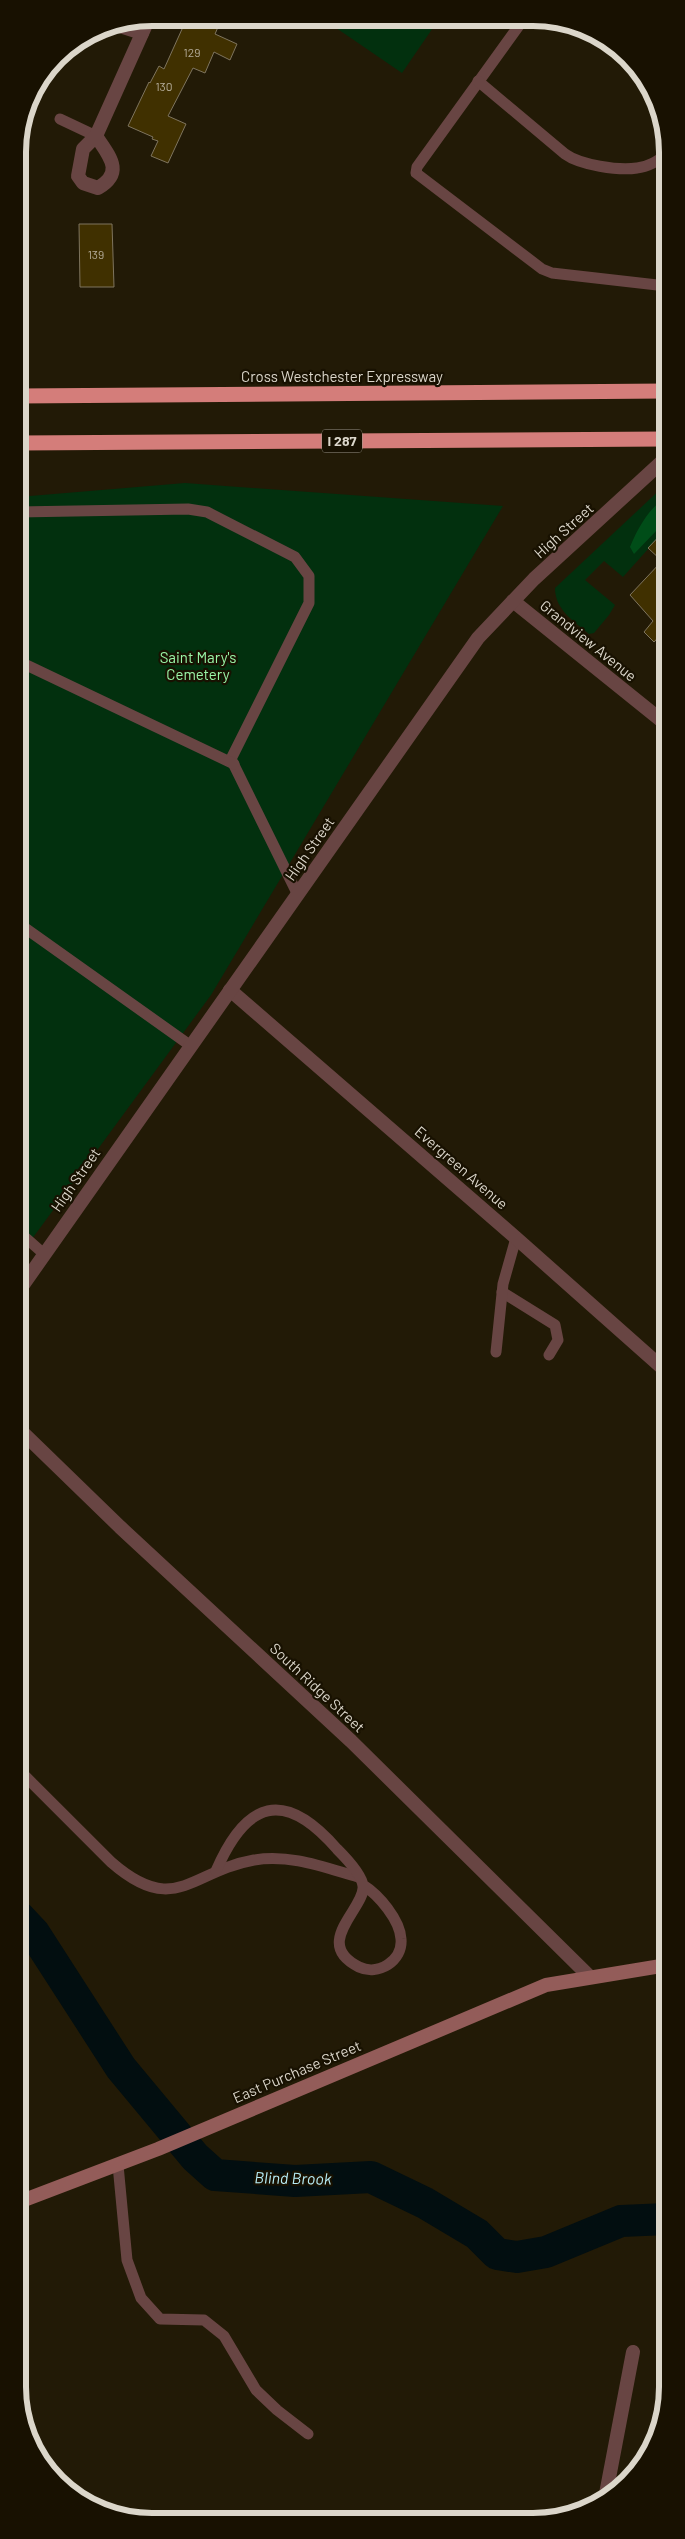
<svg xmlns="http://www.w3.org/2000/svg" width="685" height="2539" viewBox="0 0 685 2539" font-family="Barlow,sans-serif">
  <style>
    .green { fill: #02300e }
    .forest { fill: #004d18 }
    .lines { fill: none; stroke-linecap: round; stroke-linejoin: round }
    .river { stroke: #020e10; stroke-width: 32 }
    .building { fill: #403000; stroke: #7e745e }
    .service { stroke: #684543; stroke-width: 11 }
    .minor { stroke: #684543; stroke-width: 14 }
    .tertiary { stroke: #684543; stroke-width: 14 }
    .secondary { stroke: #935c59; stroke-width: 14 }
    .motorway { stroke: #d47d7a; stroke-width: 15 }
    .labels { text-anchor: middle; stroke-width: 4.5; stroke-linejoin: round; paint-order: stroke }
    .number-label { font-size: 12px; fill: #b4ac98 }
    .shield { fill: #181101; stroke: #a09b8e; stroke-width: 1 }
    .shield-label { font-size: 14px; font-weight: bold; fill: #dbd6ca }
    .street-label { font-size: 15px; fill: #dbd6ca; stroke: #181101 }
    .park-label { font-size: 15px; fill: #9af6a7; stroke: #181101 }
    .water-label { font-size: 16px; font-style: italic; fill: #b7edf6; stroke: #181101 }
    .rim { fill: none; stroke: #dbd6ca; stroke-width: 6 }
  </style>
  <rect width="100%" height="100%" fill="#221a06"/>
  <g class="green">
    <path d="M323,19H439L402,73Z"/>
    <path d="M185,483L503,506L211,995L18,1258V497Z"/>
    <path d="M666,484V529L623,577L604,561L585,580L615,605L609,615L594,633L589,634C574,621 555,610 555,588Z"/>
  </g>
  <path class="forest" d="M666,498V528L657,530L634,554L630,547C637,530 649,507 666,498Z"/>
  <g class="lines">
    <path class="river" d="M19,1917L34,1933L121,2068L195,2157L215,2175L295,2181L371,2177L425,2203L477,2234L497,2254L517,2257L546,2252L621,2221L667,2219"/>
  </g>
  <g class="building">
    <path d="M187,18H222L215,34L237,44L230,60L214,52L205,73L193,68L168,116L186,124L168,163L151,156L158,141L152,139L153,137L128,126L149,82L150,83L159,66L164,69Z"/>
    <path d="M79,224H112L114,287H80Z"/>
    <path d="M666,529V633L664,631L654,642L644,632L653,621L630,595L662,561L648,548Z"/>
  </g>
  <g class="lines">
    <g class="service">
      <path d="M523,20L417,167L416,173L542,269L552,273L666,286"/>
      <path d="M478,81L565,154C580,165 619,171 637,168C648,167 657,161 666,155"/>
      <path d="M60,119L96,136"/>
      <path d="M18,512L188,509L207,512L295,557L309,576V603L231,759L298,895"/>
      <path d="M18,661L234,764"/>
      <path d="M18,923L191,1046"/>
      <path d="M18,1231L44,1254"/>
      <path d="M502,1292L555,1325L558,1340L549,1355"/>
      <path d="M496,1352L503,1284L516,1238"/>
      <path d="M18,1769L111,1862C175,1918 191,1871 254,1860C290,1854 323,1867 358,1877"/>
      <path d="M216,1871C246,1801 284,1788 337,1849C345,1857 362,1875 363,1886C366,1908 311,1943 359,1967C378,1976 403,1961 401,1939C400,1920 379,1895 363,1885"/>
      <path d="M118,2165L127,2260L141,2298L160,2319L204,2320L224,2336L256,2390L277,2410L308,2434"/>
    </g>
    <g class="minor">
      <path d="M117,25L142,33"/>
      <path d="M96,136C109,156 125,172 98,188L83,183L78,176L83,149L96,136L149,18"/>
      <path d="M513,601L667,725"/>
      <path d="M230,990L516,1238L667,1372"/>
      <path d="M605,2499L633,2352"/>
    </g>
    <g class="tertiary">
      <path d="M18,1292L478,638L534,579L666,458"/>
      <path d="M18,1428L120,1527L351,1741L589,1976"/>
    </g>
    <path class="secondary" d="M19,2202L158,2149L546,1985L667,1965"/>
    <g class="motorway">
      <path d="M18,396L666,391"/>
      <path d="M18,443L666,439"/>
    </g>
  </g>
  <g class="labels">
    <g class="number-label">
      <text x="192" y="57">129</text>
      <text x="164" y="91">130</text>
      <text x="96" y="259">139</text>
    </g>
    <rect class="shield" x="322" y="429.5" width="40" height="23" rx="4"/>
    <g class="shield-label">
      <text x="342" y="446">I 287</text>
    </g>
    <g class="street-label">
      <text x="342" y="382">Cross Westchester Expressway</text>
      <text transform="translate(564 531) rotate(-42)" y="5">High Street</text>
      <text transform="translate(588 641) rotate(39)" y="5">Grandview Avenue</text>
      <text transform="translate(310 849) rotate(-55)" y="5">High Street</text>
      <text transform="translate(461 1168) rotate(41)" y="5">Evergreen Avenue</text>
      <text transform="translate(76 1180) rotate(-55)" y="5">High Street</text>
      <text transform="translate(317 1688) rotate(43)" y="5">South Ridge Street</text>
      <text transform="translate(297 2072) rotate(-23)" y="5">East Purchase Street</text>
    </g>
    <g class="park-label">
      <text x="198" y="663">Saint Mary's<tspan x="198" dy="17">Cemetery</tspan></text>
    </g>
    <g class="water-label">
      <text transform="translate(293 2178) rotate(1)" y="6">Blind Brook</text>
    </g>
  </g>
  <path d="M0 0H685V2539H0ZM152 26H533A126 126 0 0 1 659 152V2387A126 126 0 0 1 533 2513H152A126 126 0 0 1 26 2387V152A126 126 0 0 1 152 26Z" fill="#181101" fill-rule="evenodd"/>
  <path class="rim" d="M152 26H533A126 126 0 0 1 659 152V2387A126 126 0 0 1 533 2513H152A126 126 0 0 1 26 2387V152A126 126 0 0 1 152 26Z"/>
</svg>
